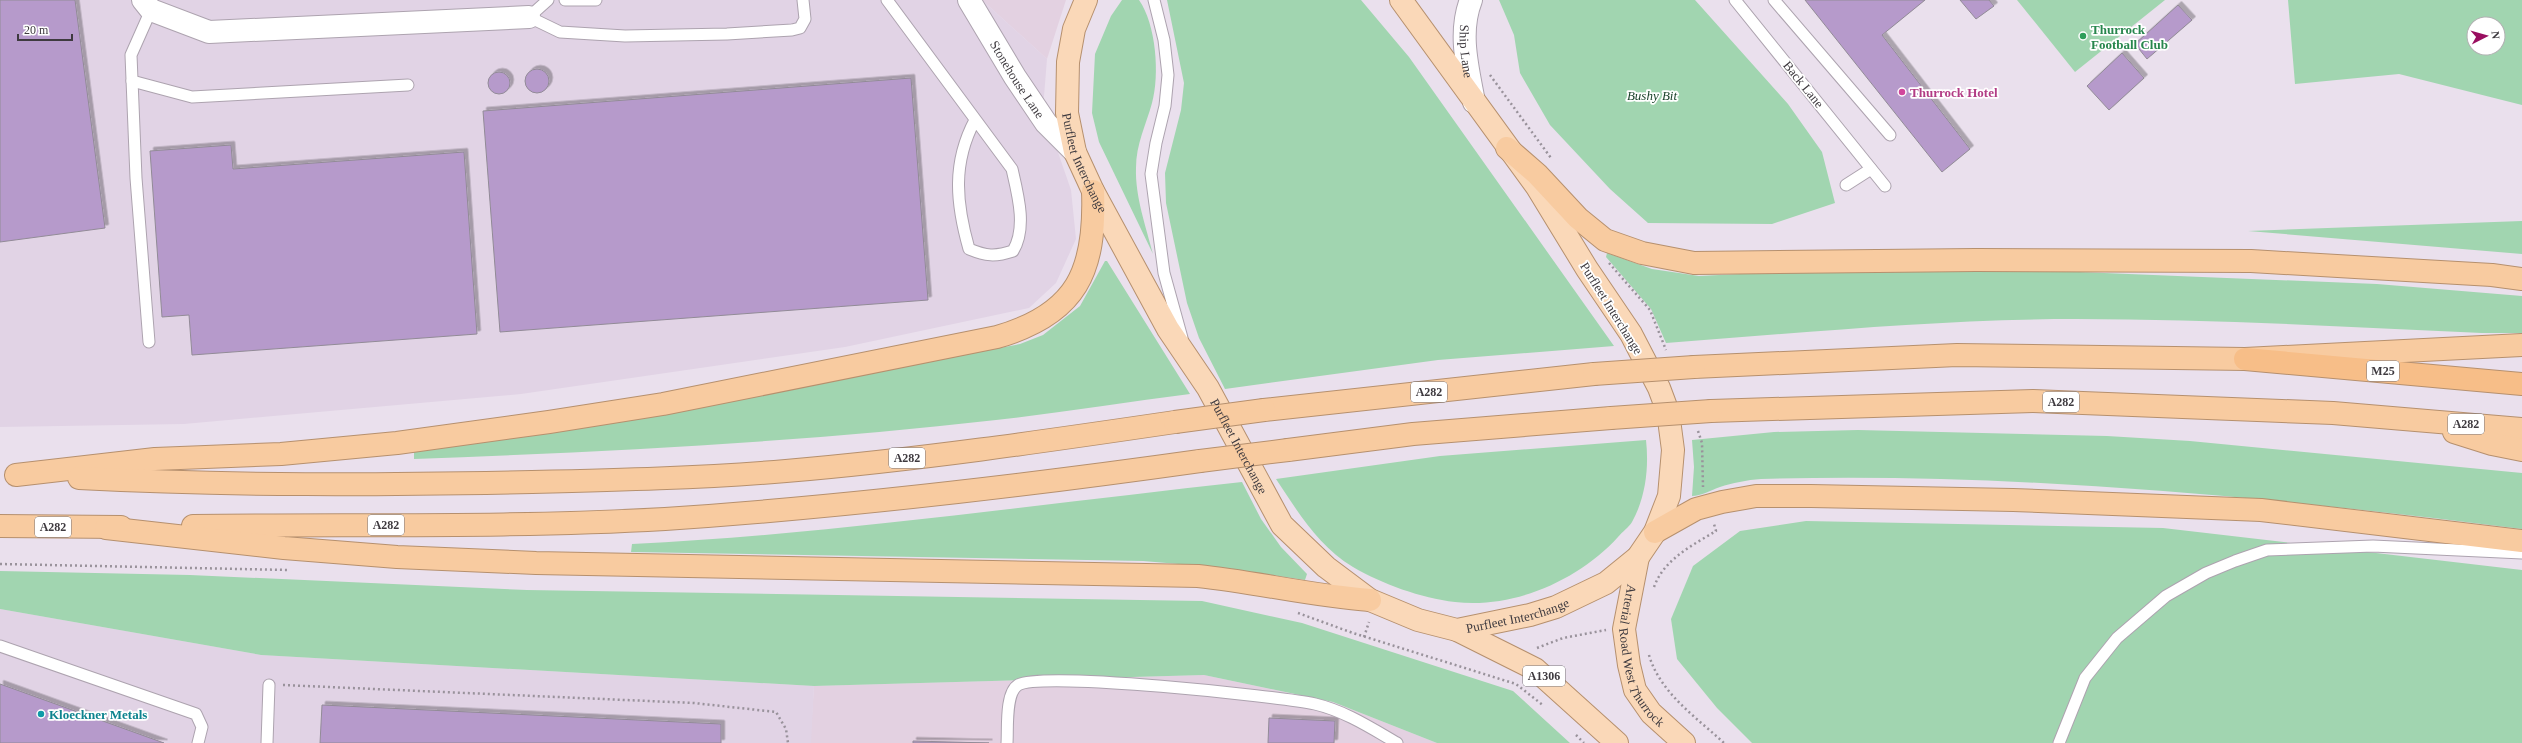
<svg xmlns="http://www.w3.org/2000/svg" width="2522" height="743" viewBox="0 0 2522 743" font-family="Georgia,serif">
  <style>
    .commercial { fill: #e3d1e1 }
    .built { fill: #e1d3e5 }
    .green { fill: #a1d5b0; fill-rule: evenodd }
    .building { fill: #b69acb; stroke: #928b97; filter: url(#shadow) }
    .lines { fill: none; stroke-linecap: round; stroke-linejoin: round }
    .service-casing { stroke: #ada3af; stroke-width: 13 }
    .minor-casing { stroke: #ada3af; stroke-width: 24 }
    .tertiary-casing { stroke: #ada3af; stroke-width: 24 }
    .primary-casing { stroke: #b6906e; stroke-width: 24 }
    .trunk-casing { stroke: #b6906e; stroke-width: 24 }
    .motorway-casing { stroke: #b6906e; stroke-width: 24 }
    .path { stroke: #99929b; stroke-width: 2.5; stroke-dasharray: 2 3; stroke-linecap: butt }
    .service { stroke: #fff; stroke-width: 11 }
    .minor { stroke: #fff; stroke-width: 22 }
    .tertiary { stroke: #fff; stroke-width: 22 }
    .primary { stroke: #fad8b8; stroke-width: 22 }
    .trunk { stroke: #f8cba0; stroke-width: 22 }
    .motorway { stroke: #f7be88; stroke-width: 22 }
    .trunk-bridge-casing { stroke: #b6906e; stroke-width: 24; stroke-linecap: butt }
    .trunk-bridge { stroke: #f8cba0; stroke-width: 22 }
    .leisure-dot { fill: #2e9e5b; stroke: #fff; stroke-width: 1.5 }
    .hotel-dot { fill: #d1479c; stroke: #fff; stroke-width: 1.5 }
    .culture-dot { fill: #0f9aa8; stroke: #fff; stroke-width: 1.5 }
    .labels { text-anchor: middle; stroke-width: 3.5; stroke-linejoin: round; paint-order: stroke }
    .shield { fill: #fff; stroke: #787579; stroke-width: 1 }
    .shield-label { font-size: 12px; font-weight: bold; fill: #3e3a3f }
    .leisure-label { font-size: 13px; font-weight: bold; fill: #27864d; stroke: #fff; text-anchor: start }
    .street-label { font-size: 13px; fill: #3e3a3f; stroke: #fff }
    .hotel-label { font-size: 13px; font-weight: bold; fill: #b23c85; stroke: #fff; text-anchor: start }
    .park-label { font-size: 13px; font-style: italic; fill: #133c23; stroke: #fff }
    .culture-label { font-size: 13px; font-weight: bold; fill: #0d838f; stroke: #fff; text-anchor: start }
  </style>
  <defs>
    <filter id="shadow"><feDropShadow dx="3.5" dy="-3.5" stdDeviation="0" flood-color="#0004"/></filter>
  </defs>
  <rect width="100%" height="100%" fill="#eae0ed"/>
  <g class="commercial">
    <path d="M982,0H1066L1047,59Z"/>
    <path d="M1204,675L1333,702L1437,743H810L814,686Z"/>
  </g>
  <g class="built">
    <path d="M0,0H982L1047,59L1043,109L1071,190L1076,239L1056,283L1029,308L845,347L521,394L184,424L0,427Z"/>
    <path d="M0,609L261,655L814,686L811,743H0Z"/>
  </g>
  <g class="green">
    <path d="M1122,0H1139C1156,24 1160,75 1152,103C1146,125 1136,144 1136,168C1135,196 1146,227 1153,254L1099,142L1092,113L1095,54L1111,16Z"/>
    <path d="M1167,0H1361L1409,57L1614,346L1438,360L1225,389L1199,338L1187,303L1166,203L1165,173L1181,110L1184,83Z"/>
    <path d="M1499,0H1695L1788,104L1822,152L1835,203L1772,224L1648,223L1610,189L1550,125L1520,73L1514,35Z"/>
    <path d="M2017,0H2165L2075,72Z"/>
    <path d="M2288,0H2522V105L2399,74L2295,84ZM2474,24H2498V48H2474Z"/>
    <path d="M2522,221V254L2248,231Z"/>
    <path d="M1607,253L1652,269L1699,276L1759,273L2055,271L2377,284L2522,296V333H2482C2347,327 2211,319 2076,319C1939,319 1802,333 1666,343L1651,309L1606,257Z"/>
    <path d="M1105,261H1107L1190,394C1125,402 1060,413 996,420C803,442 609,452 414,459V450L730,399L1020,344L1043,335L1080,306Z"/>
    <path d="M1858,430L2107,436L2190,441L2522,473V529C2270,497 2015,472 1761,479C1747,480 1732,483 1720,487C1711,490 1701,496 1692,496L1694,467L1692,440L1774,432Z"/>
    <path d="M1646,440C1649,467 1646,497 1632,522C1629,527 1622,532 1618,537C1579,580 1514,609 1455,602C1421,598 1382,584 1353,567C1318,546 1298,512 1276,479L1440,456Z"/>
    <path d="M1242,482L1261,519L1281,547L1307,574L1305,580L1226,568L1143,561L631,552L632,544C836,534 1039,504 1242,482Z"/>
    <path d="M1806,521L2163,528L2522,570V743H1752L1717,708L1677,659L1671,619L1693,566L1740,531Z"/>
    <path d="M0,571L190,575L527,590L1202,601L1302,623L1513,691L1570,743H1437L1333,702L1204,675L814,686L261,655L0,609Z"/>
  </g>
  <g class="building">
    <path d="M0,0H75L105,228L0,242Z"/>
    <path d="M1805,0H1925L1882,35L1970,149L1942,172Z"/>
    <path d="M1960,0H1989L1994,6L1976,19Z"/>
    <path d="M2178,5L2192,20L2147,59L2135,44Z"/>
    <path d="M2122,53L2144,78L2109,110L2087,86Z"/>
    <circle cx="537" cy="81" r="12"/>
    <circle cx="499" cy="83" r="11"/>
    <path d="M911,78L928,300L500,332L483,111Z"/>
    <path d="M231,145L233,169L464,152L477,334L192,355L189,315L162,317L150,151Z"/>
    <path d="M0,684L164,743H0Z"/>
    <path d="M322,705L721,724V743H320Z"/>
    <path d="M1269,718L1335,721L1334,743H1268Z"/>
    <path d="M913,741L989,743H913Z"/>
  </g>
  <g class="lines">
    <g class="service-casing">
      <g id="service">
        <path d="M548,0L529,17L560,32L625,36L727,34L792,30L800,28L805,19L803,0"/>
        <path d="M565,0H596"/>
        <path d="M887,0L1012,169C1018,195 1027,228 1013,251C995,257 986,256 969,249C956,203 952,163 975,120"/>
        <path d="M1154,0L1164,40L1168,75L1165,106L1156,143L1151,174L1164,273L1182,338"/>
        <path d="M1735,0L1885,186"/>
        <path d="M1774,0L1890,135"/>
        <path d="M132,81L192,97L408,85"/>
        <path d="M1846,185L1871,169"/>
        <path d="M149,342L136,178L131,55L151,10"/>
        <path d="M0,646L196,714L202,727L198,743"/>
        <path d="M267,743L269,685"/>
        <path d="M1007,743C1008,729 1005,693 1018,685C1042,671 1277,696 1315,704C1345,711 1371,728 1397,743"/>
        <path d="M2059,743L2085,678L2117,638L2166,596L2206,573L2235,561L2267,550L2373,546L2522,553"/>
      </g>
    </g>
    <g class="minor-casing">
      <path id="minor" d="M143,0L151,10L209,32L529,17"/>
    </g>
    <g class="tertiary-casing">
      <g id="tertiary">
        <path id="s1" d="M969,0L1015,77L1046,123L1075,152"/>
        <path id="s2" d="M1471,0C1458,33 1468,69 1474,102"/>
      </g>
    </g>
    <g class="primary-casing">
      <g id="primary">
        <path id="s3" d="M1086,0L1074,29L1068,62L1067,113L1075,152L1093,191L1168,329L1208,388L1282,525L1326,567L1370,600L1418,620L1457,630L1530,615L1556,607L1606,583L1638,557L1655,532L1669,496L1673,450L1668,412L1659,388L1631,334L1587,269L1537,187L1401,0"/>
        <path id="s4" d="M1638,557L1624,629L1629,665L1635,690L1651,713L1684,743"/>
        <path d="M1457,630L1535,669L1617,743"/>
      </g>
    </g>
    <g class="trunk-casing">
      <g id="trunk">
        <path d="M1507,148L1537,174L1578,218L1605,240L1642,253L1694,263L1976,260L2251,261L2492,275L2522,279"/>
        <path d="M1694,367L1957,355L2245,359L2522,345"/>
        <path d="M1264,410L1594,374"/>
        <path d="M1711,411L2033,401L2333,413L2522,429"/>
        <path d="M2454,432L2492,444L2522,450"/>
        <path d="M1288,450L1413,434L1611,418"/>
        <path d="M16,475L155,459L281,454L397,443L549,422L663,404L997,337C1077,314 1096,271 1093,191"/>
        <path d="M79,478C230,486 381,485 532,482C617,480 702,478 786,471C916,460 1046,441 1175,422"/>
        <path d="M0,526L121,527"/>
        <path d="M193,526C350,524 508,528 665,519C845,507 1022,486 1200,461"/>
        <path d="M106,528L284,548L397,557L536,563L1198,576C1256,582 1312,596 1370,600"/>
        <path d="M1655,532L1696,509L1722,502L1756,496H1811L2013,500L2261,510L2522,541"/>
      </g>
    </g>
    <g class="motorway-casing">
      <path id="motorway" d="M2245,359L2522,384"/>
    </g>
    <g class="path">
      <path d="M1490,75L1551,158"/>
      <path d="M1609,263L1650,310L1666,350"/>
      <path d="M1698,431L1702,443L1703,487"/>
      <path d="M0,564L289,570"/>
      <path d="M1654,587C1664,559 1693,545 1716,531L1714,524"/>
      <path d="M1298,613L1353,633L1516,684L1544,706"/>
      <path d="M1364,637L1369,622"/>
      <path d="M1537,648L1563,638L1606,630"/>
      <path d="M1649,655C1660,693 1696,717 1724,743"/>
      <path d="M283,685L694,703L776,712L786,729L788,743"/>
      <path d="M1576,735L1584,743"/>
    </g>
    <use href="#service" class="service"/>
    <use href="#minor" class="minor"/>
    <use href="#tertiary" class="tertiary"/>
    <use href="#primary" class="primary"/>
    <use href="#trunk" class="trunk"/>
    <use href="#motorway" class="motorway"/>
    <g class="trunk-bridge-casing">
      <g id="trunk-bridge">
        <path d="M1594,374L1694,367"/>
        <path d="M1611,418L1711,411"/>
        <path d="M1175,422L1264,410"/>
        <path d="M1200,461L1288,450"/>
      </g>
    </g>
    <use href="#trunk-bridge" class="trunk-bridge"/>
  </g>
  <circle class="leisure-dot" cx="2083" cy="36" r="4"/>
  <circle class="hotel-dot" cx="1902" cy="92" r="4"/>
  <circle class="culture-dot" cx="41" cy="714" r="4"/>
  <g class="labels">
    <g class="shield">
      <rect x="2367" y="361" width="32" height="20" rx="3"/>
      <rect x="1411" y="382" width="36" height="20" rx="3"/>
      <rect x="2043" y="392" width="36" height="20" rx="3"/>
      <rect x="2448" y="414" width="36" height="20" rx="3"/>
      <rect x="889" y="448" width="36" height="20" rx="3"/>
      <rect x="368" y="515" width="36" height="20" rx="3"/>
      <rect x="35" y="517" width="36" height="20" rx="3"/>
      <rect x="1523" y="666" width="42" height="20" rx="3"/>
    </g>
    <g class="shield-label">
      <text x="2383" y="375">M25</text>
      <text x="1429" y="396">A282</text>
      <text x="2061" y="406">A282</text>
      <text x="2466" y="428">A282</text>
      <text x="907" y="462">A282</text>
      <text x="386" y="529">A282</text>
      <text x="53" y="531">A282</text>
      <text x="1544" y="680">A1306</text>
    </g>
    <g class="leisure-label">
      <text x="2091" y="34">Thurrock<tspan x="2091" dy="15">Football Club</tspan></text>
    </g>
    <g class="street-label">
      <text dy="5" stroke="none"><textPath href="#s2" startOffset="52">Ship Lane</textPath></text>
      <text dy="5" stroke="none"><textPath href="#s1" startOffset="93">Stonehouse Lane</textPath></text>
      <text transform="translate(1804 84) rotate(51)" y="5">Back Lane</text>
      <text dy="5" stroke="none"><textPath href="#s3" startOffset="169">Purfleet Interchange</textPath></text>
      <text transform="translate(1612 308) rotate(58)" y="5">Purfleet Interchange</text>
      <text dy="5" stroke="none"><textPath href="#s3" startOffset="493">Purfleet Interchange</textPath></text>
      <text dy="5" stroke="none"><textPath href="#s3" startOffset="853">Purfleet Interchange</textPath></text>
      <text dy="5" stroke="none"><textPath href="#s4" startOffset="104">Arterial Road West Thurrock</textPath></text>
    </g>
    <g class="hotel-label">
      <text x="1910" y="97">Thurrock Hotel</text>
    </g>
    <g class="park-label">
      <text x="1652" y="100">Bushy Bit</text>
    </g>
    <g class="culture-label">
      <text x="49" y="719">Kloeckner Metals</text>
    </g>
  </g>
  <g transform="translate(2486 36) rotate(84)"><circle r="19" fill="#ffffff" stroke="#b2b0b2"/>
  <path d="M0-3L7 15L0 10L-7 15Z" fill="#990e60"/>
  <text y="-6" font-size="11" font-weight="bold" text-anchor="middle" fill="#3e3a3f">N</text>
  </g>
  <path d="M18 34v6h54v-6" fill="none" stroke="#3e3a3f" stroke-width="2"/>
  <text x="24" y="34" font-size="12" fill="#3e3a3f" stroke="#ffffff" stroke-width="3" paint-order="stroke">20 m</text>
</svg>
